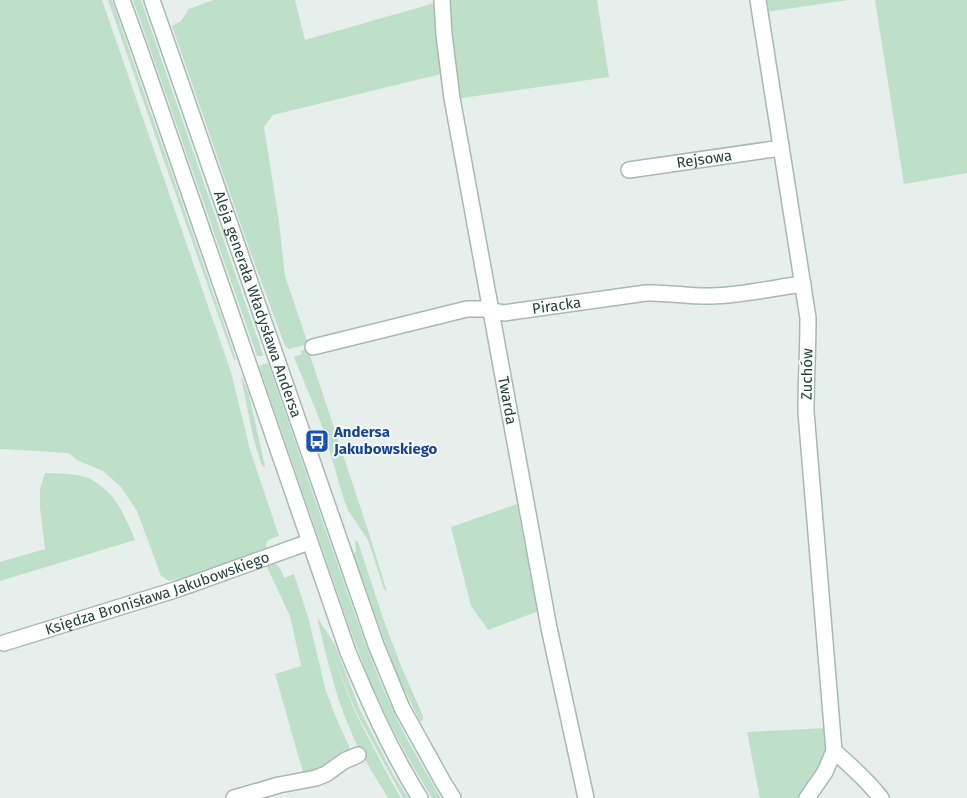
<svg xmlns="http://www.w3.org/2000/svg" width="967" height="798" viewBox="0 0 967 798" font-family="'Fira Sans',sans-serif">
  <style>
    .green { fill: #bfe0c8 }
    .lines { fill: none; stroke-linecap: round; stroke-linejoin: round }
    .street-casing { stroke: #a8b8b2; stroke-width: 18 }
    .secondary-casing { stroke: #a4bbb3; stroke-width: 18 }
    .street { stroke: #fff; stroke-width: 15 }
    .secondary { stroke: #fff; stroke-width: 15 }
    .labels { text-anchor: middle; stroke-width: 4; stroke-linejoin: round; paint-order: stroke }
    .street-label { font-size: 15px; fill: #24423a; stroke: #f7fbf9 }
    .transit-label { font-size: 15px; font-weight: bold; fill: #164399; stroke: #f7fbf9; text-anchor: start }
  </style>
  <rect width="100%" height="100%" fill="#e6efeb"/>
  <g class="green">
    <path d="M0,0H102L231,372L250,450L279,536L268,540L266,544L267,550L177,580L169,581L161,576L137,511L121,487L103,471L77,460L69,453L0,449Z"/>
    <path d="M108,0H112L114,6L236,359L234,360L199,261Z"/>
    <path d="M133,0H141L263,354L262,356H257Z"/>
    <path d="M213,0H295L305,40L438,2L445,73L273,115L264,127L279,222L285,276L308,344C302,346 296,347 289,349L285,346L251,254L172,26L181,21L189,9Z"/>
    <path d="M446,0H597L609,77L455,99Z"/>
    <path d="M767,0H848L766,12L768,6Z"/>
    <path d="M875,0H967V173L904,184Z"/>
    <path d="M308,349L368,530L387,592L384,589L368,540L349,512L344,500L330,452L321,423L294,357L302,354L301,351Z"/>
    <path d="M268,363C293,434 316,504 341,574C358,623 374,672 397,719C410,746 426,772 441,798H432L411,763L390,724L369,679L350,629L259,366Z"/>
    <path d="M241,377L243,379L249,395L265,466L264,467L262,466L254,441Z"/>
    <path d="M45,473C57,473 78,474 88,478C92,479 95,482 98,484C118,497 126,519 135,540L0,581V562L45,549L40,508V489Z"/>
    <path d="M517,504L525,546L531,553L541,610L488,630L471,606L451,527Z"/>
    <path d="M355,540L358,542L384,621L401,666L423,716V720L420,722L396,671L378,623L353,553L356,552Z"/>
    <path d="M273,563C280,566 282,571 284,578L294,574L308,617L326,691L335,715L352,753L319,772L304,776L275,674L301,666L290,616L266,565Z"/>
    <path d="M317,617L335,645L360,710L393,774L408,798H403L356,712L329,645L355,712L389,777L401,798H388C374,775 359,752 349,727C334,692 326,654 317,617Z"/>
    <path d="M827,728L828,750L819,772L802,798H760L747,732Z"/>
  </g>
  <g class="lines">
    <g class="street-casing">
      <g id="street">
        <path id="s1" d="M442,0L444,35L452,98L549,628L586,798"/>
        <path d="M758,0L808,318C808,349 806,381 806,412L834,751L825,772L807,798"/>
        <path id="s2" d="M629,170L781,148"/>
        <path id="s3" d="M313,347L467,309H484L504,313L646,293C668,292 690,297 712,296C742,295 773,288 803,284"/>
        <path id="s4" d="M4,643L178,589L309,542"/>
        <path d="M834,751C850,765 867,780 881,798"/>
        <path d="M234,798L279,785L316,778L326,774L344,761L358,755"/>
      </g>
    </g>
    <g class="secondary-casing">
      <g id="secondary">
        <path d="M122,0L140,50L348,652C369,702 391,752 420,798"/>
        <path id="s5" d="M152,0L376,645L402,708L443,782L453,798"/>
      </g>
    </g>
    <use href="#street" class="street"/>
    <use href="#secondary" class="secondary"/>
  </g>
  <defs>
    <g id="bus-square" transform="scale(1.25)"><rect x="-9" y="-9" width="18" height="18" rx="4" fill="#1a4fb4" stroke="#f7fbf9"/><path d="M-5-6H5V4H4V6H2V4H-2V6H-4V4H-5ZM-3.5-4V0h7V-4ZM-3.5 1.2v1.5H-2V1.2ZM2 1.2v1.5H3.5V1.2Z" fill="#fff"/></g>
  </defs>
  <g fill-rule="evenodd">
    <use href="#bus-square" x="317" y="441"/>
  </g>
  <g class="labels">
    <g class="street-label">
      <text dy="5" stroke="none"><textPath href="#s2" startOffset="76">Rejsowa</textPath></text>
      <text dy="5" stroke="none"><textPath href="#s5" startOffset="322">Aleja generała Władysława Andersa</textPath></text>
      <text dy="5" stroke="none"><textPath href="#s3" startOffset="249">Piracka</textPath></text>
      <text transform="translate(807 374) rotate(-89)" y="5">Zuchów</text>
      <text dy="5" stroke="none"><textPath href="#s1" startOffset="406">Twarda</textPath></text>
      <text dy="5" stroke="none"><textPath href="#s4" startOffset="161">Księdza Bronisława Jakubowskiego</textPath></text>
    </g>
    <g class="transit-label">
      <text x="334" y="437">Andersa<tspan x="334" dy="17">Jakubowskiego</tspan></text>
    </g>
  </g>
</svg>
